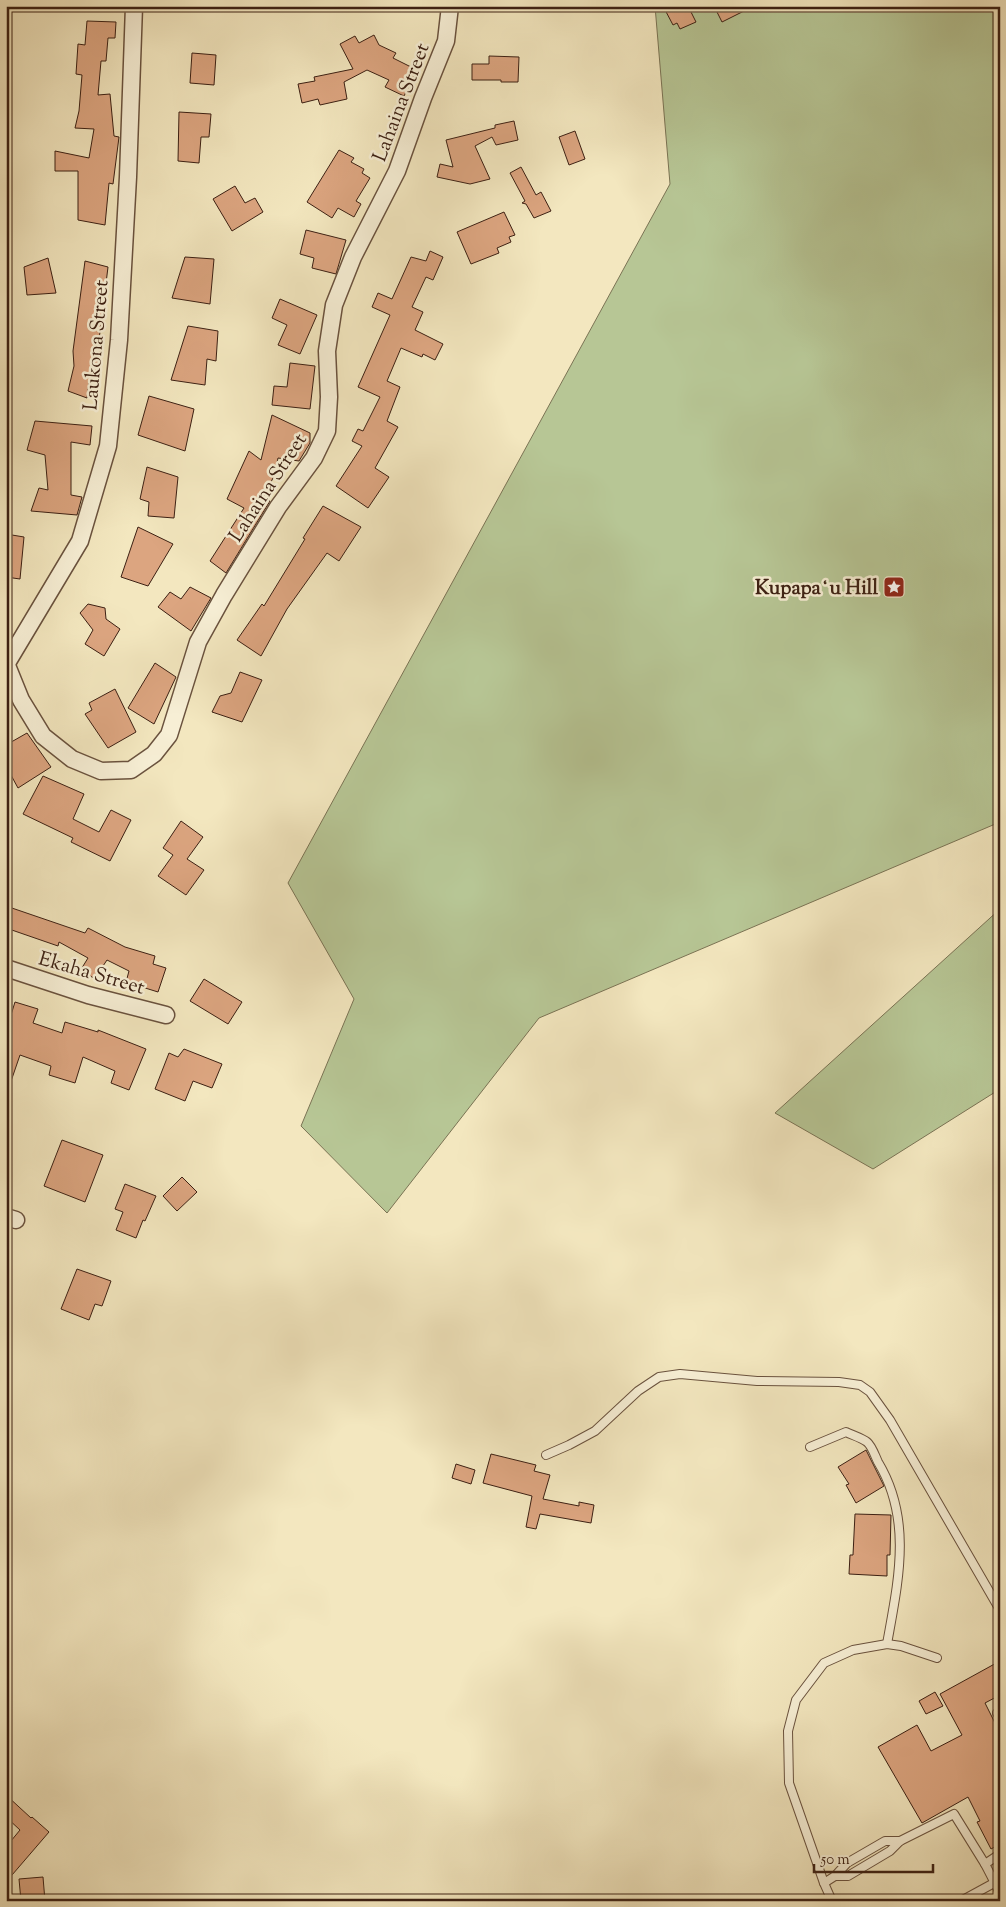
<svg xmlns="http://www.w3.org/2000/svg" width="1006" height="1907" viewBox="0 0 1006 1907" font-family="'Sorts Mill Goudy',serif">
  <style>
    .green { fill: #b7c695; stroke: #7a7354 }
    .building { fill: #dca580; stroke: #3c2013 }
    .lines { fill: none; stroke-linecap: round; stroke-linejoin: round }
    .lane-casing { stroke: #6a523e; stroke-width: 10 }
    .street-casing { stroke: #6a523e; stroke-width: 19 }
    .lane { stroke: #f7efd5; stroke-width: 8 }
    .street { stroke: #f7efd5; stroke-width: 16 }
    .labels { text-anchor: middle; stroke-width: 5; stroke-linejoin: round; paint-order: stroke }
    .street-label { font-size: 20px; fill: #3c2013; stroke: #f7efd5 }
    .poi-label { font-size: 20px; font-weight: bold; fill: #3c2013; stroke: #f7efd5; text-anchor: end }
  </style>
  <rect width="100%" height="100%" fill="#f3e7bf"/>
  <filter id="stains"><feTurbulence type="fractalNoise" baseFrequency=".004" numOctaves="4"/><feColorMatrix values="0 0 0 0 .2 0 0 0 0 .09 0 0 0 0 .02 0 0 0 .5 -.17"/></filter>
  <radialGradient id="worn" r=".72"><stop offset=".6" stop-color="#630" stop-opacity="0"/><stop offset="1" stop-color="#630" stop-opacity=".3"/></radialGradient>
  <g class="green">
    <path d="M655,6H1000V822L539,1018L387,1213L301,1126L354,999L288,883L670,184Z"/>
    <path d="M1000,909V1089L873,1169L775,1113Z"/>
  </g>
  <g class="building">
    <path d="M663,6H688L696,22L680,29L677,23L673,25Z"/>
    <path d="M714,6H754L722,22Z"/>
    <path d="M87,21L116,22L115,38H108L106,61H101L98,95L110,94L114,136L119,137L113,184L109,183L105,225L78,220V171H55V151L89,158L94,129L75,128L79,111L82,75L76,74L78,44L85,45Z"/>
    <path d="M374,35L379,45L396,53L393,58L417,70L404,96L385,87L389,80L367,70L344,82L347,99L320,105L318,99L302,103L298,84L315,81L314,77L353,69L340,44L355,36L359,43Z"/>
    <path d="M192,53L216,55L214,85L190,83Z"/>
    <path d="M489,56L519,57L518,82H501V80H472V64H489Z"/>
    <path d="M179,112L211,114L209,137H201L199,163L178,161Z"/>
    <path d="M514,121L518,140L496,145L492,137L475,146L490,179L470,184L437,177L440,164L453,167L446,140L495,128V125Z"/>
    <path d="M575,131L585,159L569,165L559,137Z"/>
    <path d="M339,150L354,158L351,162L364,169L362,173L370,178L356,201L361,204L354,217L338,208L332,218L307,202Z"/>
    <path d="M521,167L536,195L541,192L551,211L534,218L526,204L522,203L525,201L510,173Z"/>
    <path d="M235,186L245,203L255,198L263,212L232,231L213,199Z"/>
    <path d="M504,212L515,235L509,237L511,242L497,248L499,253L471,264L457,232Z"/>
    <path d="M306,230L346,240L336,274L312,268L314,258L300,254Z"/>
    <path d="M430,251L443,257L433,280L426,277L412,307L423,312L415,330L443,344L435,360L423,354L422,357L401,348L387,381L400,387L387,421L398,427L375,468L389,477L368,508L336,486L362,446L352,441L358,429L363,431L380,397L358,387L390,315L372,307L378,293L392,299L411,257L426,261Z"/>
    <path d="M185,257L214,259L210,304L172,298Z"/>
    <path d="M48,258L56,293L27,295L24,267Z"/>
    <path d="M85,261L108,267L99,340L104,342L95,376L90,374L87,398L68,391L74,366L73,351Z"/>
    <path d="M280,299L317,315L300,354L278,345L287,325L272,318Z"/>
    <path d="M188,326L218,331L216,361L207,359L205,385L171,380Z"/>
    <path d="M290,363L315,366L310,409L272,405L274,386L287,387Z"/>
    <path d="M149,396L194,409L185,451L138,435Z"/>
    <path d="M272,415L310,433V443L299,461L278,458L274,476L264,496L270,501L226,573L210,561L244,508L227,499L249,451L261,460Z"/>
    <path d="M35,421L92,426L90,445L71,442V495L82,497L77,515L31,511L39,488L48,490L45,455L27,450Z"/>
    <path d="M147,467L178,477L174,518L148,516L149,502L140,499Z"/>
    <path d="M323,506L361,527L339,561L327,553L287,609L261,656L237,640L262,604L264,606L305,539L303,538Z"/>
    <path d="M138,527L173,544L148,586L121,577Z"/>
    <path d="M6,534L24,537L20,579L6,577Z"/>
    <path d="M190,587L211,598L191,631L158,607L170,592L181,599Z"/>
    <path d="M88,604L105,608L106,619L120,629L104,656L85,644L93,630L80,613Z"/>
    <path d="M155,663L176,677L154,724L128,708Z"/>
    <path d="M240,672L262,680L242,722L212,712L220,696L231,693Z"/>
    <path d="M115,689L136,732L108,748L85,714L92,710L89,703Z"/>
    <path d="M27,733L51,767L18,788L6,766V745Z"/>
    <path d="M43,776L84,794L73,819L99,832L111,810L131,820L110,861L71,842L73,838L23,814Z"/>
    <path d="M181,821L203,837L187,859L204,870L186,895L158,876L173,855L163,848Z"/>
    <path d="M6,906L85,933L88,928L125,947L155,956L153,964L166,968L158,992L126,982L129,971L107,960L103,966H100L94,978L80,971L88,958L59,942L58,946L6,928Z"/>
    <path d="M204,979L242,1002L228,1024L190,1001Z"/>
    <path d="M15,1002L38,1009L33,1023L62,1033L65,1022L98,1032V1030L146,1049L129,1090L111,1083L115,1071L83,1057L75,1083L49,1075L51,1066L20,1055L8,1090L6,1089V1017L10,1018Z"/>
    <path d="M184,1049L222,1064L212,1088L193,1081L185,1101L155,1089L169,1053L178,1057Z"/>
    <path d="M62,1140L103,1155L85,1202L44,1186Z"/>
    <path d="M182,1177L197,1192L177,1211L163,1196Z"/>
    <path d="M125,1184L156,1196L145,1221L143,1220L136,1238L116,1230L123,1212L115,1209Z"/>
    <path d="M77,1269L111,1281L102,1306L95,1304L89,1320L61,1309Z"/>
    <path d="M866,1450L884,1486L856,1503L846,1485L849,1484L838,1467Z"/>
    <path d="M491,1454L536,1465L534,1471L550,1475L543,1499L579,1506V1502L594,1505L591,1523L540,1514L536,1529L526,1527L532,1496L483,1483Z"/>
    <path d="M456,1464L475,1470L471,1484L452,1478Z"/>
    <path d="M855,1514L891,1515L890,1555H887V1576L849,1574L850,1555H853Z"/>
    <path d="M1000,1661V1695L985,1703L1000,1733V1844L991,1849L977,1822L980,1821L968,1797L922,1823L878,1747L917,1725L931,1751L962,1735L940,1694Z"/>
    <path d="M935,1692L943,1706L926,1714L919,1701Z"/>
    <path d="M6,1795L31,1818L32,1817L49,1832L6,1882V1847L20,1830L6,1817Z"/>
    <path d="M43,1877L45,1901H21L19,1879Z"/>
  </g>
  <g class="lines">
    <g class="lane-casing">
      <g id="lane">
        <path d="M810,1447L846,1432C852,1435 862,1438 867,1442C872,1446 875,1456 878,1462C913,1520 898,1582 887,1644"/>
        <path d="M546,1455L569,1445L595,1431L638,1391L659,1377L680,1374L757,1381L839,1382L860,1385L870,1392L890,1420L1000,1610"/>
        <path d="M997,1713L1000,1718"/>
        <path d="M985,1864L1000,1854"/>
        <path d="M835,1876H848L890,1851L900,1841L954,1814L985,1864L1000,1893"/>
        <path d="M824,1883L789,1783L788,1731L796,1700L824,1663L853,1650L887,1644L901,1646L937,1658"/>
        <path d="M832,1901L824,1883L835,1876L847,1863L885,1841H900"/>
        <path d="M961,1901L994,1883"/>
      </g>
    </g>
    <g class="street-casing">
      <g id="street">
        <path d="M6,663L21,700L43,736L72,759L101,771L131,770L154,754L169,735L198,642L224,595L278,507L314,458L327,431L329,397L327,351L334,305L353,257L397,171L423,98L446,41L450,6"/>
        <path d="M7,663L80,541L108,446L119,340L128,177L134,6"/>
        <path d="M6,968L88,995L166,1015"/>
        <path d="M6,1217L16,1220"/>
      </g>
    </g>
    <use href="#lane" class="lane"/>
    <use href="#street" class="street"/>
  </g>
  <defs>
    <g id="sight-square" transform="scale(1.125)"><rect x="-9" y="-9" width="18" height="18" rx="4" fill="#8f2418" stroke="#f7efd5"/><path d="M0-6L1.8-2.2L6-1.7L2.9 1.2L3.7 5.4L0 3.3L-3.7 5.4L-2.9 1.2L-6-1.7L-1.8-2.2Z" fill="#fff"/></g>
  </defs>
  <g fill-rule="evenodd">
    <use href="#sight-square" x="894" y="587"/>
  </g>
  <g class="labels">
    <g class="street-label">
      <text transform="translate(400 102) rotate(-69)" y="7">Lahaina Street</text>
      <text transform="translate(95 345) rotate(-85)" y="7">Laukona Street</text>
      <text transform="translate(267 487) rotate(-57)" y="7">Lahaina Street</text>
      <text transform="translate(92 972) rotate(16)" y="7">Ekaha Street</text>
    </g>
    <g class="poi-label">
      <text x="878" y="594">Kupapaʻu Hill</text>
    </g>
  </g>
  <rect width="1006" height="1907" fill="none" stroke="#f3e7bf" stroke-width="25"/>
  <rect x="8" y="8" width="991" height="1892" fill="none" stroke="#3c2013" stroke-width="2.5"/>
  <rect x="12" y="12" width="981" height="1882" fill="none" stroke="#3c2013"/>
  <path d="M814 1864v8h119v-8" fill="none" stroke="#3c2013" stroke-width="2.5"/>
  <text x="821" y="1864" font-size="15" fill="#3c2013" stroke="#f7efd5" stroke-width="4" paint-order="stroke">50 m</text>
  <rect width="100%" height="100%" filter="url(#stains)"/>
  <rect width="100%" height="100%" fill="url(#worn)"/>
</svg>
